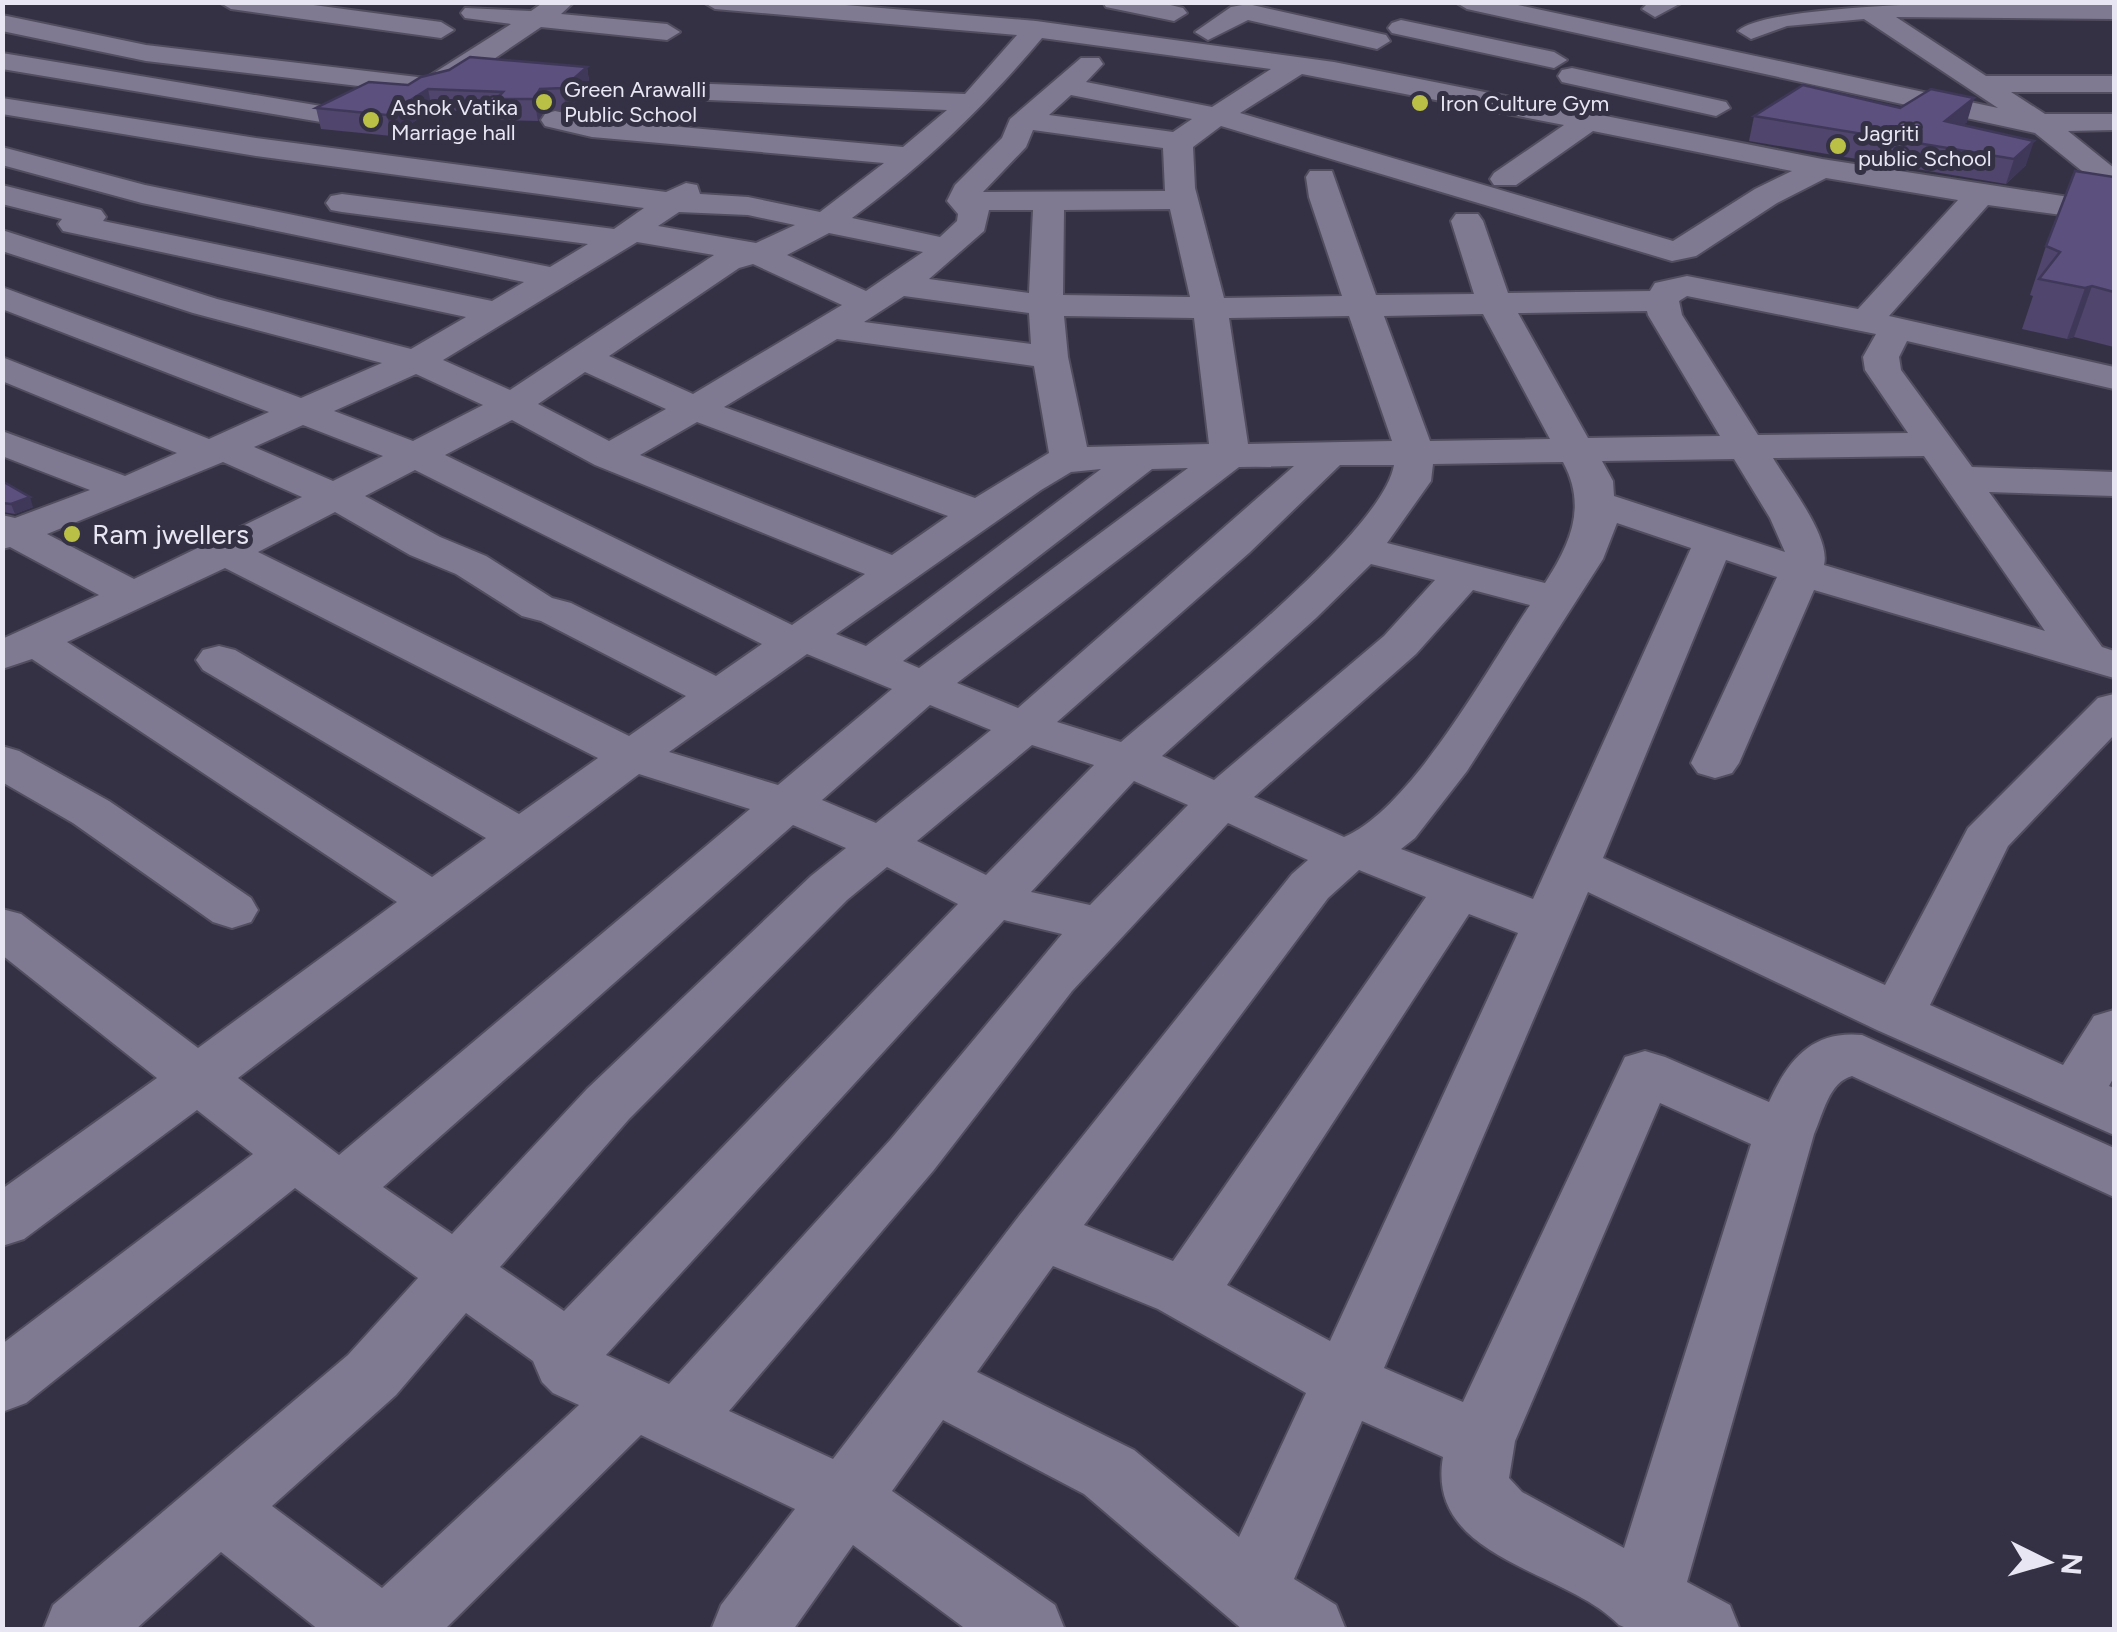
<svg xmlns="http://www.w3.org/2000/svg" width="2117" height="1632" viewBox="0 0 2117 1632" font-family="Figtree,sans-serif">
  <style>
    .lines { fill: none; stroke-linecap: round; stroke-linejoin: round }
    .minor-casing { stroke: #524e5f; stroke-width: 4 }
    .minor { fill: #7f7a91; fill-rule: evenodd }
    .wall { fill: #4f456d }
    .shaded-wall { fill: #403859 }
    .building { fill: #5c507f; stroke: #403859; stroke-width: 2.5 }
    .poi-dot { fill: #bac046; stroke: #353145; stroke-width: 4 }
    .labels { text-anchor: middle; stroke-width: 10; stroke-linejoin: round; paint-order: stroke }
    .far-poi-label { font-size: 22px; fill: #e8e6f3; stroke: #353145; text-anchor: start }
    .poi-label { font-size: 28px; fill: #e8e6f3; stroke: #353145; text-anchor: start }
  </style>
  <rect width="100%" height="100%" fill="#353145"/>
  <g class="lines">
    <g class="minor-casing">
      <g id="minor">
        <path d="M219,2H291L441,22L454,30L441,38L231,9Z"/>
        <path d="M544,2H574L561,14L667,24L680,32L667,40L541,27L451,88L427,94L146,61L2,31V15L146,45L426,78L511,24L465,18L461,13L465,8L531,11Z"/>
        <path d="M703,2H810L1036,21L1334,62L1822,159L2114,204V222L1988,205L1889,316L2114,367V389L1907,341L1899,357L1901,370L1972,467L2114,472V496L1989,492L2102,647L2114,651V678L1814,590L1739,763L1732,773L1715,778L1698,773L1691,763L1777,577L1726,560L1603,858L1885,985L1968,828L2098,698L2114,694V735L2008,846L1930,1005L2063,1065L2094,1016L2114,1010V1077L2109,1086L2114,1088V1135L1877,1030L1588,892L1384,1368L1463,1402L1625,1057L1645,1051L1665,1057L1769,1102C1788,1060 1812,1030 1862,1035L2114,1148V1197L1852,1076C1829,1082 1823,1114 1814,1134L1687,1582L1730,1605L1740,1630H1631L1619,1625C1566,1569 1425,1560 1443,1457L1362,1421L1294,1579L1336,1605L1346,1630H1243L1084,1494L943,1420L892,1491L1055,1605L1065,1630H967L853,1545L793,1630H711L721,1605L795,1509L641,1435L444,1630H319L221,1552L135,1630H43L53,1605L348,1355L418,1278L295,1188L26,1403L2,1412V1344L253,1154L197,1110L24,1239L2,1246V1189L157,1078L2,955V909L21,914L198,1048L397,902L32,659L2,669V639L99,595L10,547L2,549V515L15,518L90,490L2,456V431L125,476L177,453L2,381V357L209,439L269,412L2,309V287L301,398L382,363L193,313L2,251V230L217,299L411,349L466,317L63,231L58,224L62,219L2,204V185L101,210L106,217L103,221L492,301L524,282L142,203L2,165V147L145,185L550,267L588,244L342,212L331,210L326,203L331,196L342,194L614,229L644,208L256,156L2,114V98L256,138L666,192L686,183L697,185L700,194L748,197L820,212L884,163L592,137L545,126L541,120L545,114L555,111L592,119L903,147L947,110L685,99L671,91L685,83L965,94L1017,35L715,9ZM1042,38L1271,69L1212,107L1086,82L1103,64L1099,58H1081L1010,119L1002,138L955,185L947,201L958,214L957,221L940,237L852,218C925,164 983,108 1042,38ZM1302,74L1564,125L1494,173L1490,179L1494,185H1516L1593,131L1792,171L1755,189L1673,241L1240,113ZM1071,95L1192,119L1173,132L1049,115ZM1221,126L1672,261L1696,256L1777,203L1826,178L1958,200L1858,309L1687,276L1655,283L1650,291L1508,293L1483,221L1478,214H1456L1451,221L1474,294L1376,295L1332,171H1310L1306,177L1309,197L1342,296L1224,298L1195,188L1193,147ZM1033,130L1163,148L1165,191L983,192L1026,147ZM1170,209L1190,297L1063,295L1064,210ZM989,210H1033L1029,293L929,279L984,231ZM679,212L748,215L795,225L756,243L658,226ZM829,233L923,252L866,291L787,255ZM637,242L714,255L510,390L443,360ZM753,264L842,305L693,394L609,356L739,268ZM904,296L1029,313L1031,344L864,322ZM1687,296L1876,334L1863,357L1865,370L1908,433L1758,435L1682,315L1679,301ZM1647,311L1648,315L1720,436L1588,438L1518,313ZM1483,314L1550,439L1430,441L1384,316ZM1064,316L1194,318L1209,444L1087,447L1068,357ZM1349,316L1392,441L1248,444L1229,318ZM837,339L1034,366L1049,453L975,498L724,407ZM585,372L666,409L609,441L538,404ZM416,374L483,405L413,441L334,411ZM512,420L595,465L865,574L792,625L445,455ZM697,422L948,516L892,555L640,455ZM303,425L383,456L333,481L254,447ZM1924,456L2045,631L1824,565C1831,537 1788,483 1773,458ZM1734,459L1770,518L1785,552L1614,496L1613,481L1602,461ZM223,462L302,497L134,579L47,534ZM1563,462C1587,506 1571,543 1545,583L1387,543L1431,481L1433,464ZM1340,465H1394C1383,533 1180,691 1121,742L1057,722L1249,553ZM1294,466L1018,708L957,683L1239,467ZM1188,468L919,668L903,661L1152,469ZM1101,469L866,646L836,634L1041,490L1071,472ZM415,470L762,644L716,676L571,603L552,598L486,556L440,537L365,496ZM335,512L410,555L456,574L522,616L541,621L686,696L629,736L258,552ZM1617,523L1691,548L1533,899L1401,849L1415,838L1467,771L1603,559ZM1371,564L1435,580L1384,636L1214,780L1162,756L1316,618ZM225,568L598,758L519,814L235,650L219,646L203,650L196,660L203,670L486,838L432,877L67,642ZM1473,590L1530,605C1488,668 1411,809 1344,837L1254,797L1416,654ZM807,654L892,689L778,785L669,752ZM930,705L991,730L876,823L822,800ZM1032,745L1094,765L986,875L917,841ZM639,774L750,809L339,1155L238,1078ZM1134,781L1188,805L1090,905L1031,892ZM1228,823L1308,860L1292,874L1019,1216L833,1459L729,1411L933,1171L1072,991ZM793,825L846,848L811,876L587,1089L452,1234L383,1187ZM887,867L958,904L564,1311L500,1267L629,1119L847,900ZM1359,870L1426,897L1173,1261L1084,1225L1328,898ZM1469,914L1518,933L1330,1341L1227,1285ZM1004,920L1062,934L891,1139L669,1384L606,1355ZM1660,1103L1751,1144L1624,1548L1522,1492L1509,1478L1515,1441ZM1053,1266L1158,1309L1306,1393L1239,1537L1134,1450L977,1372ZM466,1313L533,1361L542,1382L553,1393L579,1405L382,1588L272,1506L396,1395Z"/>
        <path d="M1103,2H1158L1183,8L1187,13L1174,21L1106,7Z"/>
        <path d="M1455,2H1504L1998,108L1864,19L1787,26L1751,39L1738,31C1770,0 2054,0 2114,4V19L1896,17L1986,76H2114V92H2011L2045,114H2114V130L2068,131L2114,168V191L2103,188L2035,133L1467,9Z"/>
        <path d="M1649,2H1683L1655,17L1642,9Z"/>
        <path d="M1248,4L1386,35L1390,41L1377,49L1248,20L1208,40L1195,32L1231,7Z"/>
        <path d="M1401,20L1554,52L1567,60L1554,68L1392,33L1388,28L1392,23Z"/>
        <path d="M2,53L321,106L331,108L335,114L331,120L321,122L2,69Z"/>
        <path d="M1572,68L1726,102L1730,108L1716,116L1562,82L1558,76L1562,70Z"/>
        <path d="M2,746L19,751L109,801L251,898L258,910L251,922L232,928L213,922L73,823L2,782Z"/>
      </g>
    </g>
    <use href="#minor" class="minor"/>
  </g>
  <g class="wall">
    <path d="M587,67L590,88L566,110H544L538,121L500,120L498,112L432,110L392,136L321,129L316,108L408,85Z"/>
    <path d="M1754,116L1967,122L1963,125L2026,165L2006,184L1749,141Z"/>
    <path d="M2114,177V347L2074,337L2067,339L2022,329L2033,296L2030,295L2046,246Z"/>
    <path d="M2,481L33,507L15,514L2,512Z"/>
  </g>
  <g class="shaded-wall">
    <path d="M587,67L590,88L566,110L563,88Z"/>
    <path d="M428,89L432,110L392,136L387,115Z"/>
    <path d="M540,89L544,110L538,121L534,99Z"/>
    <path d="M1974,98L1967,122L1938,146L1945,121Z"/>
    <path d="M2034,141L2026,165L2006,184L2014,159Z"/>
    <path d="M2092,286L2074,337L2067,339L2085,288Z"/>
    <path d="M30,497L33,507L15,514L11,504Z"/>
  </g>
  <g class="building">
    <path d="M470,57L587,67L563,88L540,89L534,99H496L503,92L428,89L387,115L316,108L369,82L408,85L421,77L449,70Z"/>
    <path d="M1803,85L1900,108L1931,89L1974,98L1945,121L2034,141L2014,159L1754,116Z"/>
    <path d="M2075,171L2114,177V292L2092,286L2085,288L2039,279L2060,252L2046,246Z"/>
    <path d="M2,481L30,497L11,504L2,503Z"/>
  </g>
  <g class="poi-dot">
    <circle cx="544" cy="102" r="10"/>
    <circle cx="1420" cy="103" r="10"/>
    <circle cx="371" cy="120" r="10"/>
    <circle cx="1838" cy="146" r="10"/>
    <circle cx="72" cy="534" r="10"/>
  </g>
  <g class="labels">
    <g class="far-poi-label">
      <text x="564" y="97">Green Arawalli<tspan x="564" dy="25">Public School</tspan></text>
      <text x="1440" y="111">Iron Culture Gym</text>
      <text x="391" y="115">Ashok Vatika<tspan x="391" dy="25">Marriage hall</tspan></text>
      <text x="1858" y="141">Jagriti<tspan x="1858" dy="25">public School</tspan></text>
    </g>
    <g class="poi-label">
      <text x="92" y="544">Ram jwellers</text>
    </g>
  </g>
  <rect width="2117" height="1632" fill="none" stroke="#e8e6f3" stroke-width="10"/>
  <g transform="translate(2047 1562) rotate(95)" stroke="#353145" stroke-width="8" paint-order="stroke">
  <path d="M0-8L18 38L0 25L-18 38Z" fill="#e8e6f3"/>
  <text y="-15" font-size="28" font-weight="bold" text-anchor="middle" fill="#e8e6f3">N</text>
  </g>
</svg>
